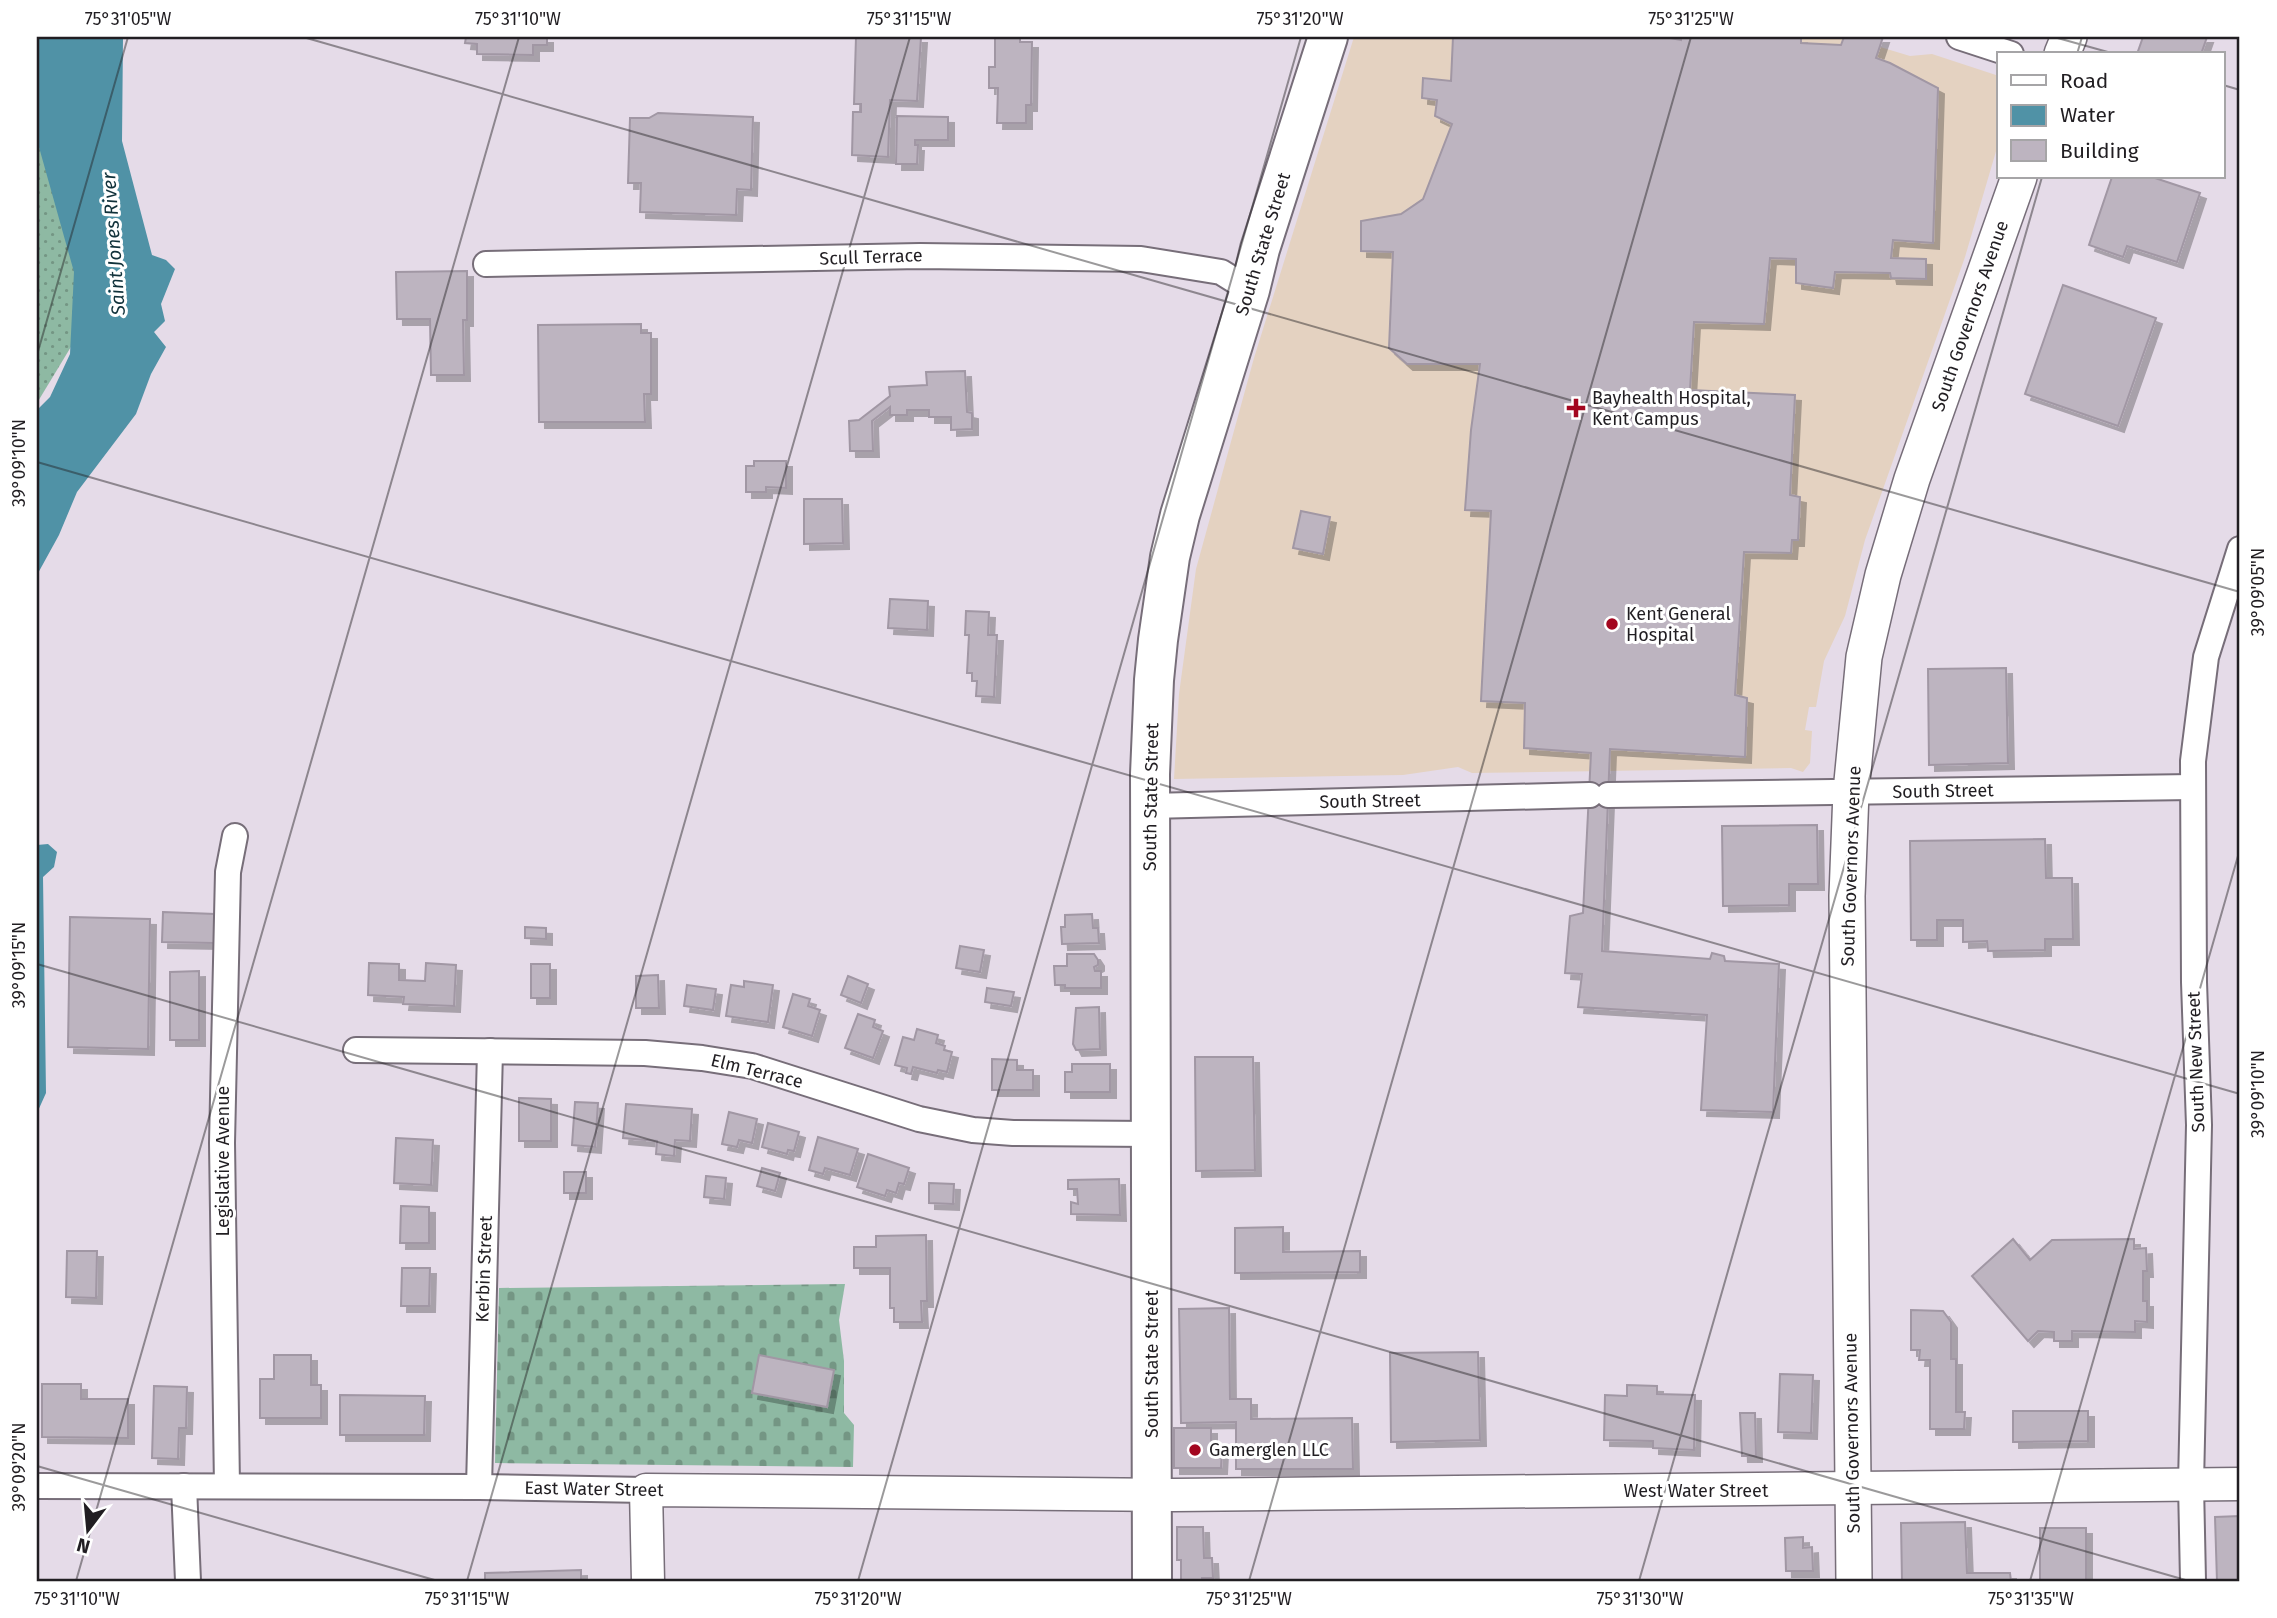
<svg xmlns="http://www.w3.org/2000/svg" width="2277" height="1618" viewBox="0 0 2277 1618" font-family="'Fira Sans',sans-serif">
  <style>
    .medical { fill: #e4d2c1 }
    .grass { fill: url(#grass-dots) }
    .cemetery { fill: url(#cemetery-stones) }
    .water { fill: #5092a6 }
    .building { fill: #bdb4c0; stroke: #a197a4; stroke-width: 2; filter: url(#shadow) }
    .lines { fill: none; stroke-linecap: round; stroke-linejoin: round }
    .minor-casing { stroke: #776e79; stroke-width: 28 }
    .tertiary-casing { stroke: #776e79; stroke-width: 35 }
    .secondary-casing { stroke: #776e79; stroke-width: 38 }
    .primary-casing { stroke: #776e79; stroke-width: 42 }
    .minor { stroke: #fff; stroke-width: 24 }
    .tertiary { stroke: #fff; stroke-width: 32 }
    .secondary { stroke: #fff; stroke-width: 35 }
    .primary { stroke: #fff; stroke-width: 38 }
    .ticks { fill: none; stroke: #211e22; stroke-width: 2; stroke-opacity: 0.45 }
    .poi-dot { fill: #a3061f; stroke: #fff; stroke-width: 2.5 }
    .labels { text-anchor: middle; stroke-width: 6; stroke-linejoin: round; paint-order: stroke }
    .street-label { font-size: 18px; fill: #211e22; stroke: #fff }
    .poi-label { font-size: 18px; fill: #211e22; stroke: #fff; text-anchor: start }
    .water-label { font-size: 19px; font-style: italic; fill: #10313a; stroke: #fff }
    .neatline { fill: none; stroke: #211e22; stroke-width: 2.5 }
    .ticks-label { font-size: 18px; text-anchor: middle; fill: #211e22 }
  </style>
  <defs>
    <pattern id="grass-dots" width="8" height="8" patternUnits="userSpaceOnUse" patternTransform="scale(1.75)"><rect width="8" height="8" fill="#8eb9a3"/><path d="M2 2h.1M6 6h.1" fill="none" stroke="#749684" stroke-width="1.8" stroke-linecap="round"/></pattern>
    <pattern id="cemetery-stones" width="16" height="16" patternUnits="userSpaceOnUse" patternTransform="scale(1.75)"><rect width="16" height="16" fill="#8eb9a3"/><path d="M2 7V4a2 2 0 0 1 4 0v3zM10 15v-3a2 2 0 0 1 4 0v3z" fill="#749684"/></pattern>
    <filter id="shadow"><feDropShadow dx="6" dy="6" stdDeviation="0" flood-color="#0004"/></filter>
  </defs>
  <rect width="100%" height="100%" fill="#e5dbe8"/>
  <path class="medical" d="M1354,37H1847L1910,56L1932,54L1999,76V141L1965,257L1865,540L1845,616L1824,661L1816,707H1809L1805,730L1812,731L1810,763L1803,772L1791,768L1472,773L1458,767L1403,775L1174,779L1179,694L1196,569L1254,358Z"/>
  <path class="grass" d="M37,37H39L89,317L37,403Z"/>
  <path class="cemetery" d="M845,1284L839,1320L844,1361V1413L854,1425L853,1467L495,1463L499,1288Z"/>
  <g class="water">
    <path d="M37,37H123L122,141L152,255L166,260L175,269L161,304L165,321L154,332L166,347L151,374L136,414L77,492L59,535L37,575V410L50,397L70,354L74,272L37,140Z"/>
    <path d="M48,844L57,852L54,867L43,877L46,1093L37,1113V845Z"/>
  </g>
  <g class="building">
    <path d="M466,37H547V45H533V55L477,54V44L465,43Z"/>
    <path d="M856,37H921L917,101L890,100L888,157L852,155L853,112H861V104H854Z"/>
    <path d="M995,37H1020V42H1032L1031,105H1026V123H997L998,88H989V67H995Z"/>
    <path d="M1453,37H1665L1681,40V37H1801V43L1841,45L1844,37H1883L1876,58L1890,63L1938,88L1933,243L1893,240L1891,258L1926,259V279L1891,278L1890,273L1835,272L1833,288L1796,283V259L1770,258L1764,324L1694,322L1690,390L1795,395L1790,495L1800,497L1798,540H1792L1791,553L1744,552L1735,695L1747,698L1745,757L1610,749L1602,951L1710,959L1712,953L1724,956L1725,961L1779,964L1773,1112L1701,1110L1707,1015L1578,1007L1582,974L1565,973L1570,916L1583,913L1591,753L1524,748L1525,703L1481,701L1491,511L1465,510L1471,430L1480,364H1407L1389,348L1393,252L1361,251V221L1401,214L1423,199L1452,124L1435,116L1437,100L1422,98L1423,78L1451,81Z"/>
    <path d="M2143,37H2207L2201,54H2137Z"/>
    <path d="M658,113L753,117L751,190L737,189L736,215L640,212L641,183H628L630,118H649Z"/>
    <path d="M897,116L948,117V140H915V145H918L917,164H896Z"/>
    <path d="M2112,177H2152L2200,193L2177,262L2127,246L2123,257L2089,245Z"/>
    <path d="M467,271V320H463L464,375H431L430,319H397L396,272Z"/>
    <path d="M2063,285L2156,318L2118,426L2025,394Z"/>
    <path d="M641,324V333H651V394H644L645,422H539L538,325Z"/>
    <path d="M965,371L967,412L972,413V429L951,430V417H929V410H907V415H890V407L872,421L873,451H850L849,421L859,420L890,396L889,387L927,385L926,372Z"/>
    <path d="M754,461H786V488L766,487V492H746V466H754Z"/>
    <path d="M804,499H842L843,543L804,544Z"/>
    <path d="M1301,511L1330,517L1323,554L1293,548Z"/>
    <path d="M890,599L928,601L927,630L888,628Z"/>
    <path d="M966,611L989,612L988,635H997L994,697L976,696L977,681H972V673H967L969,635H965Z"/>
    <path d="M2006,668L2008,763L1929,765L1928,669Z"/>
    <path d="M1817,825L1818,884H1789V905L1723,906L1722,826Z"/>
    <path d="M2045,839L2046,878H2072L2073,939H2045V950L1988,951L1987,941L1963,942V920H1937V940H1911L1910,841Z"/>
    <path d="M163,912L215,914L214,943L162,942Z"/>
    <path d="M1092,914L1093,928H1098L1099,943L1062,944L1061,927H1065V915Z"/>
    <path d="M70,917L150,919L148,1049L68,1047Z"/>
    <path d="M525,927L546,928V939L525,938Z"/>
    <path d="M960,946L984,950L980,972L956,968Z"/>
    <path d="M1067,954H1094L1098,960V965L1094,967L1095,971H1101V988H1065V985H1055L1054,966H1067Z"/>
    <path d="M369,963L399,964V980L425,981L426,963L456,965L454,1006L403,1004L404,997L368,995Z"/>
    <rect x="531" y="964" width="19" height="34"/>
    <path d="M199,971V1040H170V972Z"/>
    <path d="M658,975L659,1008H636V976Z"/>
    <path d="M848,976L868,984L861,1003L841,995Z"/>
    <path d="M744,981L773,985L768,1022L726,1016L731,985L744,987Z"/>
    <path d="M687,985L716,989L713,1010L684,1006Z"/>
    <path d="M987,988L1014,992L1011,1006L985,1002Z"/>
    <path d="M793,994L810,999L808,1006L820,1010L812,1036L783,1027Z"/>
    <path d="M1099,1007L1100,1049L1076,1050L1073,1044L1076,1008Z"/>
    <path d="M858,1014L875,1020L873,1027L883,1031L873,1058L845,1048Z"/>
    <path d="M917,1029L938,1035L936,1043L945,1046L944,1050L952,1052L947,1072L938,1070L937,1073L913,1067L911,1074L906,1073L907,1068L895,1065L903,1037L914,1040Z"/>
    <path d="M1195,1057H1253L1255,1170L1196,1171Z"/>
    <path d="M992,1059L1017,1060V1070H1033V1090H992Z"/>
    <path d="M1072,1064H1110V1092H1065V1072H1072Z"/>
    <path d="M519,1098L551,1099V1141H519Z"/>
    <path d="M575,1102L598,1103L595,1147L572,1145Z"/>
    <path d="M626,1104L692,1109L690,1141L675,1140L674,1156L656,1154L657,1141L623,1138Z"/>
    <path d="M729,1112L757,1119L752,1143L739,1140L737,1147L722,1144Z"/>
    <path d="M768,1123L799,1132L794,1151L788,1150L787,1154L762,1147Z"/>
    <path d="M818,1137L858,1149L850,1175L825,1168L823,1174L809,1170Z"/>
    <path d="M396,1138L433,1140L431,1185L394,1183Z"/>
    <path d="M868,1154L909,1168L904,1184L899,1183L896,1193L887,1190L885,1196L857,1187Z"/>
    <path d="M762,1168L780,1173L775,1191L757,1186Z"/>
    <rect x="564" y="1172" width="22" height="21"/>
    <path d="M706,1176L726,1178L724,1199L704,1197Z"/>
    <path d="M1119,1179L1120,1215L1071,1214V1202L1078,1204L1077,1189H1068V1180Z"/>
    <path d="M929,1183L954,1184L953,1204L929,1203Z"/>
    <path d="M401,1206L429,1207V1243H400Z"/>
    <path d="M1283,1227V1252L1360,1251V1272L1235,1273V1228Z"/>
    <path d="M926,1235L927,1301H921L922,1322H894V1308H890V1268H854V1247H876V1236Z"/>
    <path d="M2013,1239L2030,1260L2052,1240L2134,1239V1249L2146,1248L2147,1271H2143V1301H2147V1322L2135,1321V1332L2072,1331V1341H2054V1332L2038,1331L2028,1341L1972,1276Z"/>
    <path d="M67,1251H97L96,1298L66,1297Z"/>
    <path d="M402,1268H430L429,1306H401Z"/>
    <path d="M1229,1308L1230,1399H1251V1419L1352,1418L1353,1469H1236V1422L1181,1423L1179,1309Z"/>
    <path d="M1911,1310L1943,1311L1951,1322V1359H1956V1412H1965L1964,1429H1930V1360H1919L1920,1350H1911Z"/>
    <path d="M1478,1352L1480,1440L1391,1442L1390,1353Z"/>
    <path d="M274,1355H311V1385H321V1418H260V1379H274Z"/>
    <path d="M759,1355L834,1370L827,1407L752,1393Z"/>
    <path d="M1780,1374L1813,1375L1811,1433L1778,1432Z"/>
    <path d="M42,1384H81V1399H128V1438L42,1437Z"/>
    <path d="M1627,1385L1657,1386V1394L1695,1395L1694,1450L1653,1448V1441L1604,1440L1605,1395L1627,1396Z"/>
    <path d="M154,1386L187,1387L186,1428H179L178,1459L152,1458Z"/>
    <path d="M340,1395L425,1396L424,1435H340Z"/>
    <path d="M2013,1411H2088V1441L2013,1442Z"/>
    <path d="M1740,1413H1755L1756,1456H1742Z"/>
    <path d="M1174,1428H1211V1448L1222,1449L1221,1468H1174Z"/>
    <path d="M2240,1516V1581H2217L2215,1517Z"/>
    <path d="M1965,1522L1967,1573H2010L2011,1581H1902L1901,1523Z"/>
    <path d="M1177,1527H1203L1204,1558H1212L1213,1578H1202V1581H1181V1560H1177Z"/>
    <rect x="2040" y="1528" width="46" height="53"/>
    <path d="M1803,1537V1548L1812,1547L1813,1571H1786L1785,1538Z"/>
    <path d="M581,1570V1581H485V1573Z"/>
  </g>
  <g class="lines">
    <g class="minor-casing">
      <g id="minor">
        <path d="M1959,37L2011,54"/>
        <path d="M486,264L920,256L1141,259L1221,272L1250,290"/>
        <path d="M1608,795L2193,787"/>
        <path d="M1150,806L1590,795"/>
        <path d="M356,1050L645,1053L702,1058L752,1066L919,1119L973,1130L1013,1133L1152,1134"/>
        <path d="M37,1486L479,1487L646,1490"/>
        <path d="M184,1486L188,1581"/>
        <path d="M227,1486L222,1143L228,872L235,836"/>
        <path d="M479,1487L490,1051"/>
        <path d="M2193,1581L2191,1484L2199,1125L2194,982L2193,761L2206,657L2240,549"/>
      </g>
    </g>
    <g class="tertiary-casing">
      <path id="tertiary" d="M648,1581L646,1490L1174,1495L2240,1484"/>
    </g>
    <g class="secondary-casing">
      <g id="secondary">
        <path d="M2062,54L2069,37"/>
        <path d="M1854,1581L1847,896L1851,792L1864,657L1883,575L1912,479L2019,177"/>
      </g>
    </g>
    <g class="primary-casing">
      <path id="primary" d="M1152,1581L1150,774L1154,680L1158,640L1170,557L1180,515L1250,290L1260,249L1328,37"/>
    </g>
    <use href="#minor" class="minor"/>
    <use href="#tertiary" class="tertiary"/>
    <use href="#secondary" class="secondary"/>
    <use href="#primary" class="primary"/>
  </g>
  <path class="ticks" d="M303,37L2240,592M2054,37L2115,54M2077,54L2082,37M2223,85L2240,90M37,355L128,37M37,462L2240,1094M37,964L2189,1581M37,1466L438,1581M76,1581L519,37M467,1581L910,37M858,1581L1301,37M1249,1581L1691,37M1639,1581L2042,177M2030,1581L2240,849"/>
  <g class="poi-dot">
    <path d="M1572.5 397.5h7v7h7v7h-7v7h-7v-7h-7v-7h7z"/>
    <circle cx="1612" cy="624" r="7"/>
    <circle cx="1195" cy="1450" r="7"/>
  </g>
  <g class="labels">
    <g class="street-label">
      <text transform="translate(1263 244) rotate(-73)" y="6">South State Street</text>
      <text transform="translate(871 257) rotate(-2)" y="6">Scull Terrace</text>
      <text transform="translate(1970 316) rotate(-71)" y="6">South Governors Avenue</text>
      <text transform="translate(1943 791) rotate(-1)" y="6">South Street</text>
      <text transform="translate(1151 797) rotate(-89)" y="6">South State Street</text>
      <text transform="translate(1370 801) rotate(-1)" y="6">South Street</text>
      <text transform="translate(1851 866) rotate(-88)" y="6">South Governors Avenue</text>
      <text transform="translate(2196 1062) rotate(-92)" y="6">South New Street</text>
      <text transform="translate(757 1071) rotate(14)" y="6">Elm Terrace</text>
      <text transform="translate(223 1161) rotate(-90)" y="6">Legislative Avenue</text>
      <text transform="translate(484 1269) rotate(-88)" y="6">Kerbin Street</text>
      <text transform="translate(1152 1364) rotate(-90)" y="6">South State Street</text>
      <text transform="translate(1852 1433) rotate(-91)" y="6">South Governors Avenue</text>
      <text transform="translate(594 1489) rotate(1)" y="6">East Water Street</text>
      <text x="1696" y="1497">West Water Street</text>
    </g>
    <g class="poi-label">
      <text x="1592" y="404">Bayhealth Hospital,<tspan x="1592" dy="21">Kent Campus</tspan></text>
      <text x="1626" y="620">Kent General<tspan x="1626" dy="21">Hospital</tspan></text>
      <text x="1209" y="1456">Gamerglen LLC</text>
    </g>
    <g class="water-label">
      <text transform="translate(113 244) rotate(-94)" y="7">Saint Jones River</text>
    </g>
  </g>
  <rect width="2277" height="1618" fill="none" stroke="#ffffff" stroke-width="77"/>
  <rect x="1997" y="52" width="228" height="126" fill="#ffffff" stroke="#a6a5a7" stroke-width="2"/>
  <rect x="2011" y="75" width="35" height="10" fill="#ffffff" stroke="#a6a5a7" stroke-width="2"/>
  <text x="2060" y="88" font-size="21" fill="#211e22">Road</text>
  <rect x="2011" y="105" width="35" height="21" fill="#5092a6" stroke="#a6a5a7" stroke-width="2"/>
  <text x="2060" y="122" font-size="21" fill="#211e22">Water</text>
  <rect x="2011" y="140" width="35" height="21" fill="#bdb4c0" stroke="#a6a5a7" stroke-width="2"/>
  <text x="2060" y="158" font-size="21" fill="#211e22">Building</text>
  <g transform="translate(88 1530) rotate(196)" stroke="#ffffff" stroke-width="5" paint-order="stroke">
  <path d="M0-5L12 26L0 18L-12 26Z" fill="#211e22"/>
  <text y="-10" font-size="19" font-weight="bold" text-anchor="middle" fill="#211e22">N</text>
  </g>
  <rect x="38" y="38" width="2200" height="1542" class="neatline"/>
  <g class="ticks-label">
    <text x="128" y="25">75°31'05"W</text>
    <text x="518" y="25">75°31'10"W</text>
    <text x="909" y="25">75°31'15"W</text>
    <text x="1300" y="25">75°31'20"W</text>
    <text x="1691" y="25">75°31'25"W</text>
    <text transform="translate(19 463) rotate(-90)" y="6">39°09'10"N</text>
    <text transform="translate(2258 592) rotate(-90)" y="6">39°09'05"N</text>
    <text transform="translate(19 965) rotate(-90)" y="6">39°09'15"N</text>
    <text transform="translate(2258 1094) rotate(-90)" y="6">39°09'10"N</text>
    <text transform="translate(19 1467) rotate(-90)" y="6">39°09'20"N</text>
    <text x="77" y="1605">75°31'10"W</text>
    <text x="467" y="1605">75°31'15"W</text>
    <text x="858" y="1605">75°31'20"W</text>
    <text x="1249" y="1605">75°31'25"W</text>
    <text x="1640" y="1605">75°31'30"W</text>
    <text x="2031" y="1605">75°31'35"W</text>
  </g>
</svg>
